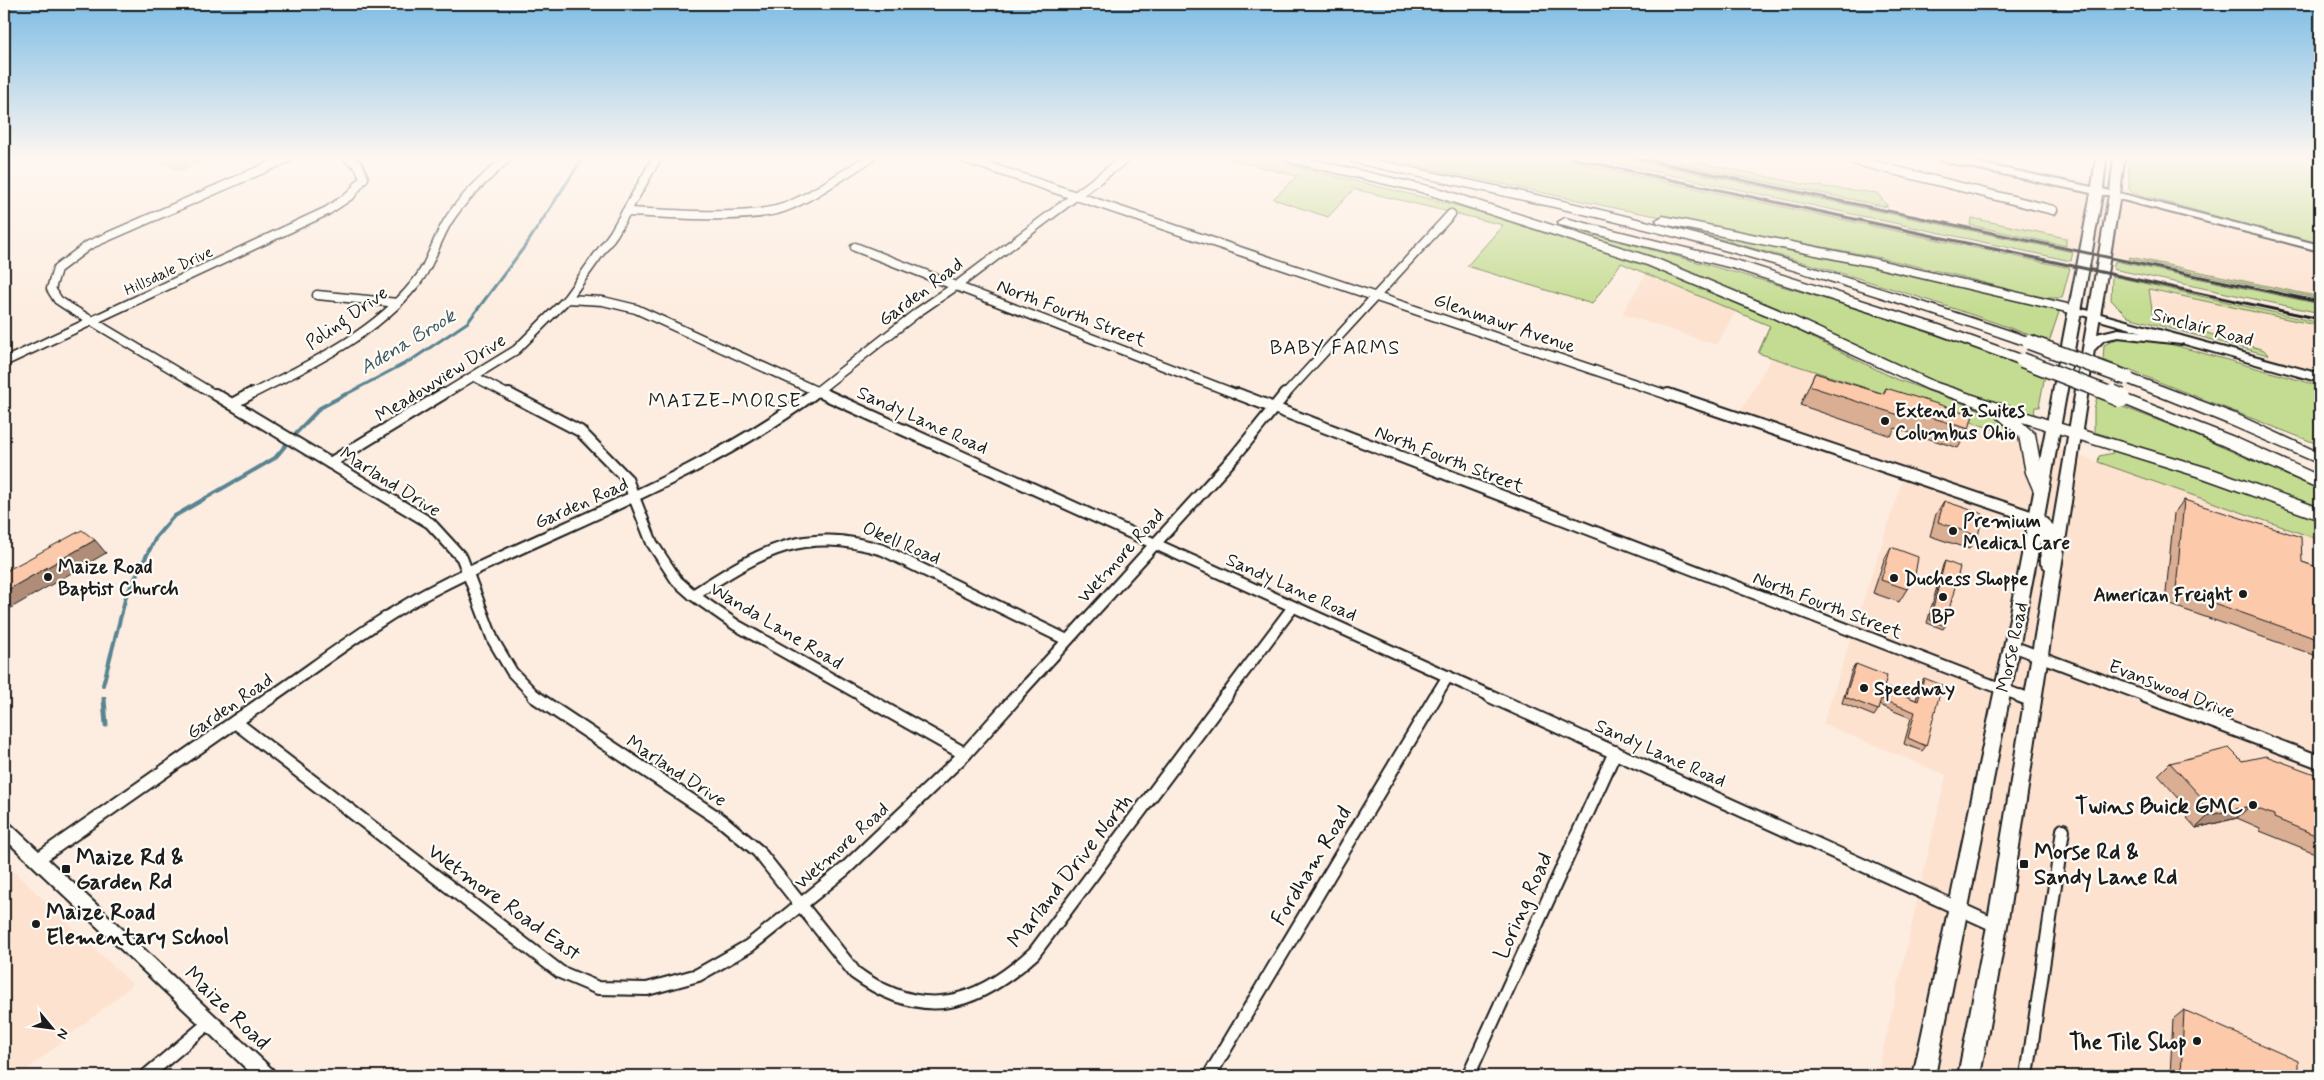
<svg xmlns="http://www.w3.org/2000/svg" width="2324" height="1080" viewBox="0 0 2324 1080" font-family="Mynerve,sans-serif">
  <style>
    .built { fill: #fde2d0 }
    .green { fill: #c4dc92; stroke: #707c57 }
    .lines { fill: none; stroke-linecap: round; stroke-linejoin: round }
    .stream-far2 { stroke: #598492; stroke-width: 3 }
    .stream-far1 { stroke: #598492; stroke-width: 4 }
    .stream { stroke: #598492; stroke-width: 5 }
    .minor-far2-casing { stroke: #1c1c1c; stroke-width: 11 }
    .minor-far1-casing { stroke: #1c1c1c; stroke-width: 14 }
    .minor-casing { stroke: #1c1c1c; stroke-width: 16 }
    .tertiary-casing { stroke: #1c1c1c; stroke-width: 4 }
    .secondary-casing { stroke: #1c1c1c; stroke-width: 4 }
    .primary-casing { stroke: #1c1c1c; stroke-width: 4 }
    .motorway-casing { stroke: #1c1c1c; stroke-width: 3 }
    .minor-far2 { stroke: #fdfcf7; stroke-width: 8 }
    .minor-far1 { stroke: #fdfcf7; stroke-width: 10 }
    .minor { stroke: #fdfcf7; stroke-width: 12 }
    .tertiary { fill: #fdfcf7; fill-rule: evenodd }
    .secondary { fill: #fdfcf7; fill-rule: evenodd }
    .primary { fill: #fdfcf7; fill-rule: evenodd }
    .motorway { fill: #fdfcf7; fill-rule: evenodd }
    .rail { stroke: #1c1c1c; stroke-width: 3 }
    .motorway-bridge-far1-casing { stroke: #1c1c1c; stroke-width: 17; stroke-linecap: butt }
    .motorway-bridge-casing { stroke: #1c1c1c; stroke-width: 21; stroke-linecap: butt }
    .motorway-bridge-far1 { stroke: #fdfcf7; stroke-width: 14 }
    .motorway-bridge { stroke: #fdfcf7; stroke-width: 18 }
    .wall { fill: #d9ae93; stroke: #1c1c1c }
    .shaded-wall { fill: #b08d78; stroke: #1c1c1c }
    .building { fill: #fccaab; stroke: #1c1c1c }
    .poi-dot { fill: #1c1c1c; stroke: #fdfcf7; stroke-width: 2 }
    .labels { text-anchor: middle; stroke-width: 4.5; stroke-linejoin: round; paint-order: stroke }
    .far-street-label { font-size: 16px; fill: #1c1c1c; stroke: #fdfcf7 }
    .street-label { font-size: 19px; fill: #1c1c1c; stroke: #fdfcf7 }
    .poi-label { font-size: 19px; font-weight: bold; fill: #1c1c1c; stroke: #fdfcf7; text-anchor: start }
    .water-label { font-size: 20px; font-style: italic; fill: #3f5961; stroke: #fdfcf7 }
    .neighbourhood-label { font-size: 20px; letter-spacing: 1px; fill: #1c1c1c; stroke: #fdfcf7 }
    .near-poi-label { font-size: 22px; font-weight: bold; fill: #1c1c1c; stroke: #fdfcf7; text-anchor: start }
    .near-street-label { font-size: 22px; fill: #1c1c1c; stroke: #fdfcf7 }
  </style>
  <rect width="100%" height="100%" fill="#fdede0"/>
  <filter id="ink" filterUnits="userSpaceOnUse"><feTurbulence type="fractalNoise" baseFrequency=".02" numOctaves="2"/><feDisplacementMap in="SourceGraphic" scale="10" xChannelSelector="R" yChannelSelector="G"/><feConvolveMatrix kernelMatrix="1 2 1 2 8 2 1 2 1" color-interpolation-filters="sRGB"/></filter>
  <g filter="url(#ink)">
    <g class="built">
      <path d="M1663,158H1949L2087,180L2129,189L2133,193L2320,245V297L2147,260L2131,257L2129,259L2066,246V238L1972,219L1970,225L1888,207L1877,193L1808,185L1696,162L1694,164Z"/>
      <path d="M1646,273L1736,311L1717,345L1622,314Z"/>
      <path d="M2149,289L2320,326V386L2268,371V355L2264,350L2153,317Z"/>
      <path d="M1772,357L2130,472L2320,540V1076H1877L1946,775L1823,724L1904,475L1736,419Z"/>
      <path d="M4,862L133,985L19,1076H4Z"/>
    </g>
    <g class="green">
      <path d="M155,158H208L180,170Z"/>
      <path d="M1225,158H1260L1451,204L1533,227L1661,269L1733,299L1896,379L1984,411L2005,422L2024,439L1758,353L1770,326L1621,263L1592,304L1467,266L1503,225L1354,189L1328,217L1273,199L1297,176Z"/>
      <path d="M1381,158H1553L2070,268L2062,298H2041L1955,275L1882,258L1619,209Z"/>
      <path d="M1591,158H1624L2073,252L2071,261Z"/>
      <path d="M1649,158H1663L1694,164L1696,162L1808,185L1877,193L1888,207Z"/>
      <path d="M2129,158H2320V245L2133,193L2129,189Z"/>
      <path d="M1972,218L2066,238V246L1970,225Z"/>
      <path d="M1670,224L1863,261L2053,307L2059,312L2049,342C1925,296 1798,259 1670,226Z"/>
      <path d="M1554,225C1721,266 1885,313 2045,375L2039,407H2035L2034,415L1934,382L1708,280Z"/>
      <path d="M2130,257L2320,297V299L2129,259Z"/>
      <path d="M2115,261L2320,304V313L2113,269Z"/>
      <path d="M2112,276L2320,323V326L2149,289L2153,317L2264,350L2268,355L2128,317L2111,300Z"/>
      <path d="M2118,338L2156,340L2320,386V445L2103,360L2104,345Z"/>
      <path d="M2097,397L2183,430L2320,490V508L2107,439L2108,436L2094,432V409Z"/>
      <path d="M2111,450L2133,455L2320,518V540L2098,462L2099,456L2113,453Z"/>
    </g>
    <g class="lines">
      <path class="stream-far2" d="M343,396L413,359L468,322L528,242L583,158"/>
      <g class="stream-far1">
        <path d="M296,433L320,408L346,394"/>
        <path d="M103,685L126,596L156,537L173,517L275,458L285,446"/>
      </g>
      <path class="stream" d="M104,699L106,725"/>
      <g class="minor-far2-casing">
        <g id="minor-far2">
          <path d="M963,158L1671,396"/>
          <path d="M1845,158L2053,210"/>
          <path d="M626,212C670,213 734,220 776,210C801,205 846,172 870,158"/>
          <path d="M855,247L1241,396"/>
          <path d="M317,295L398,303"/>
          <path d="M567,299L603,301L636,309L827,396"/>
          <path d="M4,362L327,211L351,195L364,178L359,166L348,158"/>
          <path d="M475,377L511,396"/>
          <path d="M217,396L70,308L58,300L51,289L57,269L89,245L288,158"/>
          <path d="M248,396C306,366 372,337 414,285C430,267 435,242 448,221C463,197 486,178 507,158"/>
          <path d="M441,396L516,350L567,299L614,233L657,158"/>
          <path d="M811,396L918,312L959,284L1126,158"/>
          <path d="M1284,396L1451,214"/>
        </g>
      </g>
      <g class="minor-far1-casing">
        <g id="minor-far1">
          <path d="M215,394L430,523L462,558L493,640L512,672L536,697"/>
          <path d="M509,394L580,431L627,479L652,543L677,581L693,595L736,625L864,697"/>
          <path d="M824,394L1493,697"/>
          <path d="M1238,394L2023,697"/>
          <path d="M1668,394L2036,518"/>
          <path d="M232,404L250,394"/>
          <path d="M330,463L443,394"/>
          <path d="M693,595C761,552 801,525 883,550L1067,640"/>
          <path d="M2012,646L2148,697"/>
          <path d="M271,697C326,659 381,616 441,586C566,523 699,478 813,394"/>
          <path d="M1016,697L1235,456L1285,394"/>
          <path d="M1225,697L1293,607"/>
          <path d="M1435,697L1448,676"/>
        </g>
      </g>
      <g class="minor-casing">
        <g id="minor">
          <path d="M534,696L722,821L758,851L855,973C923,1022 976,1006 1034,953L1226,696"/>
          <path d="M862,696L965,754"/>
          <path d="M1490,696L1997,926"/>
          <path d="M2020,696L2033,701"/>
          <path d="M2145,696L2320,762"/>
          <path d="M235,722L560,972L598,988L647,989L698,975L749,946L845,869L965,754L1017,696"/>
          <path d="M38,859L272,696"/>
          <path d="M146,1076L210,1022"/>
          <path d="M1209,1076L1436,696"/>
          <path d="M1468,1076L1615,752"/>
          <path d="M2027,1076L2063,830"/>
        </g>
      </g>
      <g class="tertiary-casing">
        <path id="tertiary" d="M4,821L9,823L273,1070L276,1076H254L4,838Z"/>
      </g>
      <g class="secondary-casing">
        <g id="secondary">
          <path d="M2115,192L2320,245V251L2111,197V193Z"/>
          <path d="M2075,307L2320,374V382L2071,312V308Z"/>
        </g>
      </g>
      <g class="primary-casing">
        <path id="primary" d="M1936,158H1954L2092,187L2096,158H2106L2103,189L2110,191L2114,158H2124L2120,195L2097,334L2118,329L2181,336L2187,340L2181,344L2118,337L2104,340L2094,350L2007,926L1980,1076H1958L1987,926L2046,569L2041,564L2040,541L1935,1076H1913L2009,623L2091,193L1941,161ZM2102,195H2109L2053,525L2044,517Z"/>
      </g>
      <g class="motorway-casing">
        <g id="motorway">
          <path d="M1283,158H1304L1441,189L1657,259L1779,310L1937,383L2058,423L2215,470L2320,508V520L2203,478L2022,422L2035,434L2042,473L2049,490L2047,494H2035L2026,473L2019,436L1997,417L1999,414L1927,389L1769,316L1647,265L1421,192L1289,162Z"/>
          <path d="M1346,158H1367C1479,183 1591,205 1702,236C1814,266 1924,302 2034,339L2036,342L2034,345H2024C1914,307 1803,271 1691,241C1579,211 1465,187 1352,162Z"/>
          <path d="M1663,216L1870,258L2080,307L2082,310L2075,314L1870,266L1658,223L1656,220Z"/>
          <path d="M1565,218L1742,262L1939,325L2027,357L2029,360L2027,363H2017L1929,331L1732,268L1560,225L1558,222Z"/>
          <path d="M2127,373L2238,415L2320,453V464L2226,423L2122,381L2119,378L2122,375Z"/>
          <path d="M2121,393L2234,437L2320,476V489L2222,445L2116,401L2113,398L2116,395Z"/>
        </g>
      </g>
      <use href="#minor-far2" class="minor-far2"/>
      <use href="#minor-far1" class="minor-far1"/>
      <use href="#minor" class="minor"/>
      <use href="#tertiary" class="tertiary"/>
      <use href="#secondary" class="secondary"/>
      <use href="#primary" class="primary"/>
      <use href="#motorway" class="motorway"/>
      <g class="rail">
        <path d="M1570,158L2320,319"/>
        <path d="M1637,158L2320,302"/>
      </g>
      <g class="motorway-bridge-far1-casing">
        <g id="motorway-bridge-far1">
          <path d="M2029,342L2127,378"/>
          <path d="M2022,360L2115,396"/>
        </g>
      </g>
      <g class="motorway-bridge-casing">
        <path id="motorway-bridge" d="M2112,394L2121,398"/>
      </g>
      <use href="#motorway-bridge-far1" class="motorway-bridge-far1"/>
      <use href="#motorway-bridge" class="motorway-bridge"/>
    </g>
    <g class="wall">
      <path d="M2320,332V354H2319L2314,340Z"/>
      <path d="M1815,373L1883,394L1886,388L1969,429L1958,448L1895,428L1891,436L1800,405Z"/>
      <path d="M2184,500L2302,562L2320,568V657L2165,603L2174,513Z"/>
      <path d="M1944,501L1978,536L1969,549L1930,536L1936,514Z"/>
      <path d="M1891,547L1907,589L1899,602L1873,593L1884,560Z"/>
      <path d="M1945,561V626L1943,629L1927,623L1943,565Z"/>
      <path d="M1856,664L1884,687L1916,700L1920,684L1924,678L1926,746L1922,751L1904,744L1911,718L1879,705L1878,710L1874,716L1842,703L1852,670Z"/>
      <path d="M2242,761L2320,776V855L2260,831V828L2237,818L2196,828L2187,818L2189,816L2186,813L2189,810L2158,775L2170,763Z"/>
      <path d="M2184,1010L2298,1076H2170L2173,1019Z"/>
    </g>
    <g class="shaded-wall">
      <path d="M95,540L106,553L4,612V592Z"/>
      <path d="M2250,806L2237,818L2196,828L2209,815Z"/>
    </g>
    <g class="building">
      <path d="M1815,373L1884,394L1886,388L1973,415L1969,429L1904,409L1902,416L1809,386Z"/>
      <path d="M2184,500L2301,537L2302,562L2320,568V640L2176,590Z"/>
      <path d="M1944,501L1983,514L1978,536L1938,522Z"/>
      <path d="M82,530L95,540L4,592V572Z"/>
      <path d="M1891,547L1918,557L1915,575L1907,589L1881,580Z"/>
      <path d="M1945,561L1960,567L1945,626L1930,620Z"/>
      <path d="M1856,664L1887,676L1884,687L1918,701L1924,678L1942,685L1926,746L1908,738L1915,712L1881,699L1878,710L1845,697Z"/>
      <path d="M2229,748L2242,761L2266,756L2320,776V837L2274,818V815L2250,806L2209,815L2200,805L2203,804L2199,800L2203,799L2170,763Z"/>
      <path d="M2184,1010L2298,1061V1076H2181Z"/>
    </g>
  </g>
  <linearGradient id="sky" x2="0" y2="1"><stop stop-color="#7fbde5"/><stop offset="0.51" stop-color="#fef7f1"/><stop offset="1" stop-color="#fef7f1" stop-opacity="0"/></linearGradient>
  <rect width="2324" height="309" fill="url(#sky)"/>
  <g class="poi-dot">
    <circle cx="1885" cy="421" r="5"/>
    <circle cx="1953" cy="531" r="5"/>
    <circle cx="48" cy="577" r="5"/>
    <circle cx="1894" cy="578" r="5"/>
    <circle cx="2243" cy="594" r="5"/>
    <circle cx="1943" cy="597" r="5"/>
    <circle cx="1864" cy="688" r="5"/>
    <circle cx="2253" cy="805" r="5"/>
    <rect x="2019" y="859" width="10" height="10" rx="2.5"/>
    <rect x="61" y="864" width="10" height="10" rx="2.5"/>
    <circle cx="36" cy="924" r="5"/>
    <circle cx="2197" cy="1041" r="5"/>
  </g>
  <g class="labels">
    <g class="far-street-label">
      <text transform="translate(168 270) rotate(-25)" y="6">Hillsdale Drive</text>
    </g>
    <g class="street-label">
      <text transform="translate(920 291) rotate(-37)" y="7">Garden Road</text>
      <text transform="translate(1072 312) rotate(21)" y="7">North Fourth Street</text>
      <text transform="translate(346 317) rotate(-35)" y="7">Poling Drive</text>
      <text transform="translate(1505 322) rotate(19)" y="7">Glenmawr Avenue</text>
      <text transform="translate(2203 326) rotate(15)" y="7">Sinclair Road</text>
      <text transform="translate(440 377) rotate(-32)" y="7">Meadowview Drive</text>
      <text transform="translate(923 419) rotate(24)" y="7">Sandy Lane Road</text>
      <text transform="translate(1450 458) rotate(21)" y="7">North Fourth Street</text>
      <text transform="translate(391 481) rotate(32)" y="7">Marland Drive</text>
      <text transform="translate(581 502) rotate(-24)" y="7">Garden Road</text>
      <text transform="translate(902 542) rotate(23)" y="7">Okell Road</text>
      <text transform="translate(1120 555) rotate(-48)" y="7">Wetmore Road</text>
      <text transform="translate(1292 586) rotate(24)" y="7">Sandy Lane Road</text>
      <text transform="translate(1828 604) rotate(21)" y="7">North Fourth Street</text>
      <text transform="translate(777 625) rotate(31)" y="7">Wanda Lane Road</text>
      <text transform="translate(2011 647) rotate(-78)" y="7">Morse Road</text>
      <text transform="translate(2172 688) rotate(21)" y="7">Evanswood Drive</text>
      <text transform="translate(229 705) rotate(-35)" y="7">Garden Road</text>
      <text transform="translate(1661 752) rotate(24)" y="7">Sandy Lane Road</text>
      <text transform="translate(677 770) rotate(33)" y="7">Marland Drive</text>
      <text transform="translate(841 845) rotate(-42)" y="7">Wetmore Road</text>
    </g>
    <g class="poi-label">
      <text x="1895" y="417">Extend a Suites<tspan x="1895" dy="22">Columbus Ohio</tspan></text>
      <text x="1963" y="527">Premium<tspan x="1963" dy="22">Medical Care</tspan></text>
      <text x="58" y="573">Maize Road<tspan x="58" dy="22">Baptist Church</tspan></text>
      <text x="1904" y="585">Duchess Shoppe</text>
      <text x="2233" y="601" text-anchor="end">American Freight</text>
      <text x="1943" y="623" text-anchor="middle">BP</text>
      <text x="1874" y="695">Speedway</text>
    </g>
    <g class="water-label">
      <text transform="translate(407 341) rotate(-31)" y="7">Adena Brook</text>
    </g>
    <g class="neighbourhood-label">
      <text x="1335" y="354">BABY FARMS</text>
      <text x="725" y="407">MAIZE-MORSE</text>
    </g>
    <g class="near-poi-label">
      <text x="2243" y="813" text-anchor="end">Twins Buick GMC</text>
      <text x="2034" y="859">Morse Rd &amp;<tspan x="2034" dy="25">Sandy Lane Rd</tspan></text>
      <text x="76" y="864">Maize Rd &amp;<tspan x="76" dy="25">Garden Rd</tspan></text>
      <text x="46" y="919">Maize Road<tspan x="46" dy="25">Elementary School</tspan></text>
      <text x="2187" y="1049" text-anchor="end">The Tile Shop</text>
    </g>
    <g class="near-street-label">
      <text transform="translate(1310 865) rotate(-59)" y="8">Fordham Road</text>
      <text transform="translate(1069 870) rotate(-52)" y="8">Marland Drive North</text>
      <text transform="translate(505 901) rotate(36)" y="8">Wetmore Road East</text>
      <text transform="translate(1522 905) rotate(-66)" y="8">Loring Road</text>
      <text transform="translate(228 1007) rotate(44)" y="8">Maize Road</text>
    </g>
  </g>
  <rect width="2324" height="1080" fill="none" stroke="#fdfcf7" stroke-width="20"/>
  <rect x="10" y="10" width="2304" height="1060" fill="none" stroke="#1c1c1c" stroke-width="2" filter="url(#ink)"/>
  <g transform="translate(52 1028) rotate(119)" stroke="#fdfcf7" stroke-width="4" paint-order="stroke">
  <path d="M0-4L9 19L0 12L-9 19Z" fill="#1c1c1c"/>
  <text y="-8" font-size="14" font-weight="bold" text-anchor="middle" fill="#1c1c1c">N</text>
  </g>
</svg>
